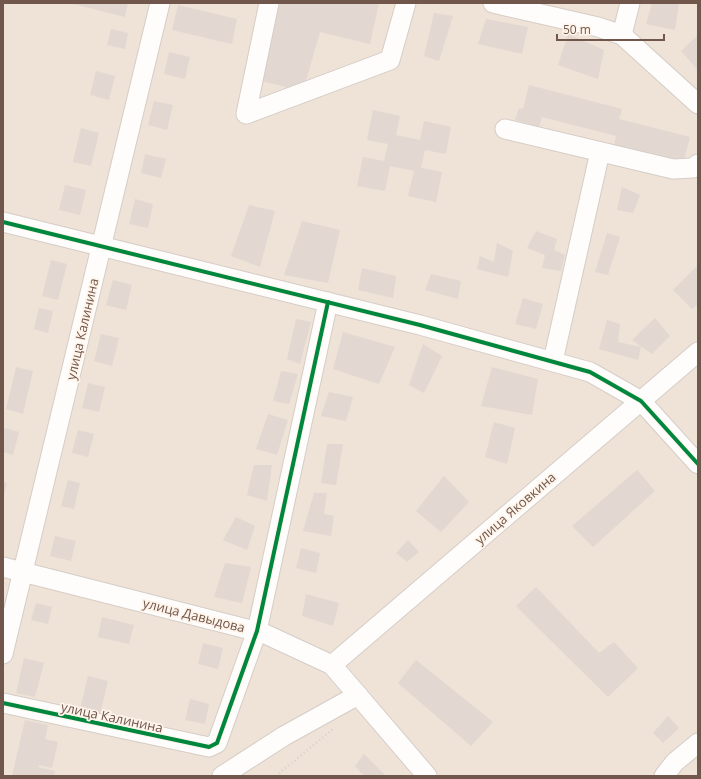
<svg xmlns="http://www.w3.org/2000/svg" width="701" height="779" viewBox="0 0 701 779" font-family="'Open Sans',sans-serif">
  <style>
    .residential { fill: #efe2d7 }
    .building { fill: #e2d8d1 }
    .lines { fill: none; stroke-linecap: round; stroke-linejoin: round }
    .minor-casing { stroke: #d5cdc7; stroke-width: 21 }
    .path { stroke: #d8d0cd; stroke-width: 2.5; stroke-dasharray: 1 3; stroke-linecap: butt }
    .minor { stroke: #fefdfc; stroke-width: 19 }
    .cycleway-casing { stroke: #fef4ea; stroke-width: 6 }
    .cycleway { stroke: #00873e; stroke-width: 4 }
    .labels { text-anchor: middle; stroke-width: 3.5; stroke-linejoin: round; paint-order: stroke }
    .street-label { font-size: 13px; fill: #71564b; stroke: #fef4ea }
  </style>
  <rect width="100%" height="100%" fill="#f6f0e9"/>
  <rect class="residential" x="3" y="3" width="695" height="773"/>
  <g class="building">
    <path d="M70,3H128L125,17Z"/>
    <path d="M276,3H379L370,44L320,32L303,91L257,80Z"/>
    <path d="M652,3H679L675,30L646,24Z"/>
    <path d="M178,5L237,19L232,44L172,30Z"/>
    <path d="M434,13L453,16L439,61L424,56Z"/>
    <path d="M486,19L528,27L522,54L478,44Z"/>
    <path d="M111,29L128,33L125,49L107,45Z"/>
    <path d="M568,34L604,50L598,79L558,65Z"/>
    <path d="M698,35V70L681,51Z"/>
    <path d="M169,52L190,57L185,79L164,74Z"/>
    <path d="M96,71L115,76L109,100L90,95Z"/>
    <path d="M529,85L622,109L619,119L690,137L683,164L614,146L616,136L542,117L539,127L515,120L519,108L523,109Z"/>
    <path d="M154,101L173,105L167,130L148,125Z"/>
    <path d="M373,110L400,116L396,135L420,140L424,121L451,127L446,154L425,150L421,168L442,172L436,202L408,196L414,171L390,166L385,191L357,186L363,157L384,161L388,144L367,140Z"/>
    <path d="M81,128L99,133L91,166L73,162Z"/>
    <path d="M145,154L166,159L161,178L141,173Z"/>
    <path d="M65,185L86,190L80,215L59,210Z"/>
    <path d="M622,187L640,195L633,213L617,210Z"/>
    <path d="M135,199L153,204L148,228L129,224Z"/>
    <path d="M249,205L275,211L260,267L231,256Z"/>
    <path d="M302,221L340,230L328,283L284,275Z"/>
    <path d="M536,231L557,239L554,250L565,255L561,271L542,268L545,255L527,248Z"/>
    <path d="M607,233L620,237L608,275L595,272Z"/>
    <path d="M497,243L513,251L508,277L477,269L480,256L494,262Z"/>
    <path d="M51,260L67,264L58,300L42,296Z"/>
    <path d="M696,267L698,269V304L692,309L673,290Z"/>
    <path d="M362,268L396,276L393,298L358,290Z"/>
    <path d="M431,274L461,281L458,299L425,290Z"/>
    <path d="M113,280L132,285L126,310L106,305Z"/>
    <path d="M523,298L543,304L536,329L515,324Z"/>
    <path d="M39,308L53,311L48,333L34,329Z"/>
    <path d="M655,318L670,336L652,354L632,340Z"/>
    <path d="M296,319L311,322L300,364L287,359Z"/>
    <path d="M607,320L620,324L618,342L641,347L638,360L599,349Z"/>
    <path d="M343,332L395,347L379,384L333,369Z"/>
    <path d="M101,334L119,338L112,366L94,361Z"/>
    <path d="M423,344L442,356L424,393L409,385Z"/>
    <path d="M16,367L33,371L23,414L6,409Z"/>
    <path d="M492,367L538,379L532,415L481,406Z"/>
    <path d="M281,371L298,374L289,404L273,401Z"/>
    <path d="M88,383L105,387L99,412L82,408Z"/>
    <path d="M329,392L353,397L346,421L321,416Z"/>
    <path d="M268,414L288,420L277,455L256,449Z"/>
    <path d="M494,422L515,428L507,464L485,457Z"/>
    <path d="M4,428L19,432L13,455L3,452Z"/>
    <path d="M78,430L94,434L88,457L72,453Z"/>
    <path d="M327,444H343L336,485L321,483Z"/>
    <path d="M254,465H272L267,501L247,495Z"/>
    <path d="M637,470L655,491L593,547L572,526Z"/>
    <path d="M444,476L469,502L441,532L416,511Z"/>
    <path d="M68,480L80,483L74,509L61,506Z"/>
    <path d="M3,482L7,483L4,495L3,494Z"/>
    <path d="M314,493H327L324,514L334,516L331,536L303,531Z"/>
    <path d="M236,517L255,526L247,550L223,540Z"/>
    <path d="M55,536L76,541L71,561L50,556Z"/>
    <path d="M408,540L419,552L407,562L396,553Z"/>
    <path d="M301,548L320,553L316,573L296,568Z"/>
    <path d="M225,563L251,567L242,603L214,597Z"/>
    <path d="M536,587L599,653L614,642L638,668L608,697L516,606Z"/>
    <path d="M306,594L339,603L333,626L302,616Z"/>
    <path d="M36,603L52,607L48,624L31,620Z"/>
    <path d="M102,617L134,625L129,644L98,637Z"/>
    <path d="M203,643L223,648L218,669L198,664Z"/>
    <path d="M24,658L44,663L35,697L16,693Z"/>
    <path d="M416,660L493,722L471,746L398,683Z"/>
    <path d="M88,676L108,681L100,714L80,710Z"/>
    <path d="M190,699L209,704L205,724L185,720Z"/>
    <path d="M668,716L679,728L663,743L653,733Z"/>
    <path d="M25,720L48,725L45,739L58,742L52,768L39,765L38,767L55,771L54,776H12Z"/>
    <path d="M364,754L386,776H364L355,766Z"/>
  </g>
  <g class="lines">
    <g class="minor-casing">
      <g id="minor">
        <path d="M269,3L246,114L390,60L406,3"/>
        <path d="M493,3L598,27L622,35L698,104"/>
        <path d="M622,35L630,3"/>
        <path d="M505,129L673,169L693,168L698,164"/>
        <path d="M3,222L420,325L590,372L641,401L698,464"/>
        <path d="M553,361L600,152"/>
        <path d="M3,567L263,633L332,665L427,776"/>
        <path d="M3,654L160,3"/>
        <path d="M332,665L698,352"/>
        <path d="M3,703L209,747L217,743L257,631L328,302"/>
        <path d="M222,776L284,736L358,695"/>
        <path d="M664,776L675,762L698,743"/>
      </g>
    </g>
    <path class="path" d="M276,776L333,729"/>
    <use href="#minor" class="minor"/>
    <g class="cycleway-casing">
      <g id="cycleway">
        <path d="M3,222L420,325L590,372L641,401L698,464"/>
        <path d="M3,703L209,747L217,743L257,631L328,302"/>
      </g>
    </g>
    <use href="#cycleway" class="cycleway"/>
  </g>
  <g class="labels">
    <g class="street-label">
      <text transform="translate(82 329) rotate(-77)" y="5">улица Калинина</text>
      <text transform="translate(515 508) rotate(-41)" y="5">улица Яковкина</text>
      <text transform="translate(194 615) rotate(14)" y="5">улица Давыдова</text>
      <text transform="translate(112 717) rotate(12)" y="5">улица Калинина</text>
    </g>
  </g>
  <rect width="701" height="779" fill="none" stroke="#71564b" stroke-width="8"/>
  <path d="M557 34v6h107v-6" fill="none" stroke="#71564b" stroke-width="2"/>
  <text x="563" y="34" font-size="12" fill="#71564b" stroke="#fef4ea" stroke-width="3" paint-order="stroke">50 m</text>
</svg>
